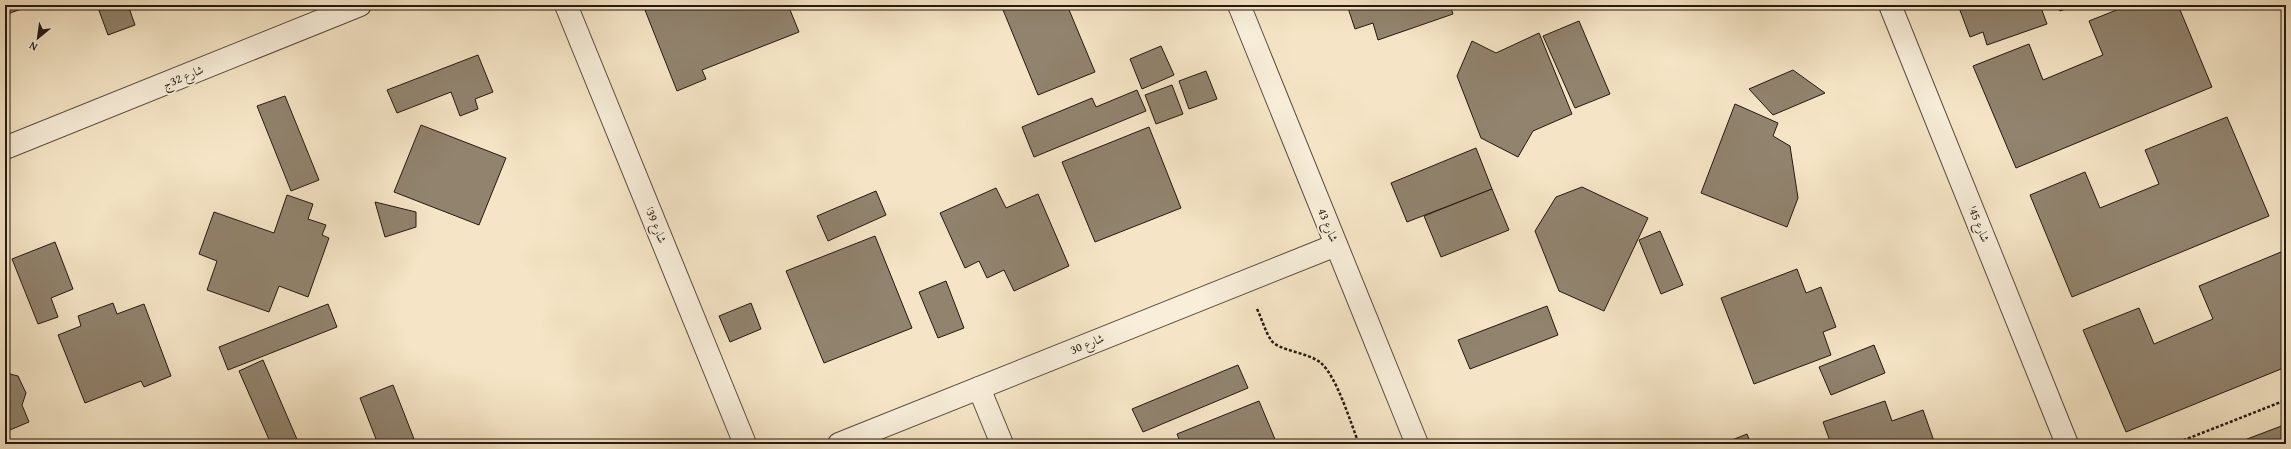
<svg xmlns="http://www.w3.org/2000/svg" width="2291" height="449" viewBox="0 0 2291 449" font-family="'Gentium Book Plus',Amiri,serif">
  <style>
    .building { fill: #91836e; stroke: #24190f }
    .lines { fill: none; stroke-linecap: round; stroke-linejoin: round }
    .minor-casing { stroke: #584c3d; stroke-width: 24 }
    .path { stroke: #24190f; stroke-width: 2.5; stroke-dasharray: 3 2; stroke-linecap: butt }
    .minor { stroke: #f8eeda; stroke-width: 22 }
    .labels { text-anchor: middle; stroke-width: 4; stroke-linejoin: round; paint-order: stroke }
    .street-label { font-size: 12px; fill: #24190f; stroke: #f8eeda }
  </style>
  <rect width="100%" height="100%" fill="#f5e5c6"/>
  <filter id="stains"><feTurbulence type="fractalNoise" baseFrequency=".005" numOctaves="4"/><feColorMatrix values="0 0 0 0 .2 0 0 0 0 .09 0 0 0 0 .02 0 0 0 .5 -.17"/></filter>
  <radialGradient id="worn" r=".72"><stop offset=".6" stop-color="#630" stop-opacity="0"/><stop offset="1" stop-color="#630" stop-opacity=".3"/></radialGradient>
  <g class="building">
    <path d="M5,5H32L5,15Z"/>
    <path d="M97,5H128L135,25L108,35Z"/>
    <path d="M643,5H788L799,32L702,70L706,79L677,91Z"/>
    <path d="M1001,5H1067L1095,72L1038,95Z"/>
    <path d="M1347,5H1450L1453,14L1378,40L1373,23L1355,29Z"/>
    <path d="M1958,5H2040L2047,24L1987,45L1983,32L1970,37Z"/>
    <path d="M2058,5H2076L2060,11Z"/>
    <path d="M2129,5H2178L2212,87L2016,168L1973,66L2029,44L2043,80L2103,55L2089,21Z"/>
    <path d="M1579,21L1610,94L1575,108L1543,36Z"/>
    <path d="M1539,33L1572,114L1533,131L1518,157L1481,138L1457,76L1472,41L1496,53Z"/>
    <path d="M1161,46L1174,75L1142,89L1130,59Z"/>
    <path d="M478,55L493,92L475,99L478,109L460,116L451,92L397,113L387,90Z"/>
    <path d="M1793,70L1825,93L1773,115L1749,89Z"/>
    <path d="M1206,71L1217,99L1189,109L1179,81Z"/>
    <path d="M1172,85L1183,114L1156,124L1145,95Z"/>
    <path d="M1137,90L1146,111L1034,157L1022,127L1092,98L1096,107Z"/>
    <path d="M285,96L319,180L291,191L257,106Z"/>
    <path d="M1735,104L1778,123L1773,136L1790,146L1798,198L1787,227L1701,193Z"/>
    <path d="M2227,117L2269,216L2072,297L2030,195L2085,172L2100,208L2159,184L2145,150Z"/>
    <path d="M421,125L506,158L479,225L394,192Z"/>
    <path d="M1149,127L1181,208L1095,242L1062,162Z"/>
    <path d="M1476,148L1492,189L1407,222L1391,183Z"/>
    <path d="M1582,187L1648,218L1604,311L1559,291L1535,231L1556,197Z"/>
    <path d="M996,188L1006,208L1038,194L1069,266L1014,291L1004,270L987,278L979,261L965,268L940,213Z"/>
    <path d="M1492,189L1509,230L1441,257L1424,216Z"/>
    <path d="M876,191L886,215L828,241L817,216Z"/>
    <path d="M287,195L313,204L308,219L326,225L322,235L329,238L308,297L279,286L269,312L207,290L217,261L199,254L214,212L274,233Z"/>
    <path d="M375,202L416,212V227L385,237Z"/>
    <path d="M1660,231L1683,285L1661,294L1639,240Z"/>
    <path d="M875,236L912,328L824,363L786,271Z"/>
    <path d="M55,242L73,289L51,298L58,317L38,324L12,259Z"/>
    <path d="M2281,252L2286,265V367L2126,432L2083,330L2139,308L2154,344L2213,319L2199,286Z"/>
    <path d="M1797,269L1806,293L1821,287L1836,327L1823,332L1831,355L1754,384L1721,298Z"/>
    <path d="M946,281L964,328L938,338L919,292Z"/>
    <path d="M113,303L117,314L144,304L171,376L144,387L141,381L85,403L58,335L81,326L78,316Z"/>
    <path d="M751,303L761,329L730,342L719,316Z"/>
    <path d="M328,304L337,327L228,370L219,347Z"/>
    <path d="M1547,306L1558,335L1470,369L1458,340Z"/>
    <path d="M1874,345L1885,373L1831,395L1819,367Z"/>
    <path d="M263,360L299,444H271L239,371Z"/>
    <path d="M5,361L10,374L18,376L26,393L22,405L29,422L5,432Z"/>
    <path d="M1238,365L1248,388L1143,432L1132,409Z"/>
    <path d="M393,385L416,444H378L360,398Z"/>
    <path d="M1259,401L1277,444H1181L1177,434Z"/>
    <path d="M1885,401L1892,421L1923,410L1935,444H1831L1823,422Z"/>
    <path d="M2284,425L2286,444H2234Z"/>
    <path d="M1747,434L1751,444H1722Z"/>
  </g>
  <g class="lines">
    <g class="minor-casing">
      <g id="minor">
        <path d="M566,5L745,444"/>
        <path d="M1239,5L1417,444"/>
        <path d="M1890,5L2067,444"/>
        <path d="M5,148L360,5"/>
        <path d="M979,388L1002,444"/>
        <path d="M839,444L1336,245"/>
      </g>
    </g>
    <g class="path">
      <path d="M1257,309C1262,319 1265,331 1271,340C1278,351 1308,352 1321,363C1337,377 1351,424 1359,444"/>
      <path d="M2174,444L2286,400"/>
    </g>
    <use href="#minor" class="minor"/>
  </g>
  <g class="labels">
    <g class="street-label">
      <text transform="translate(183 77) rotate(-22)" y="4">شارع 32ج</text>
      <text transform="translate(1979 224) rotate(68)" y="4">شارع 45ا</text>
      <text transform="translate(656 225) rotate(68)" y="4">شارع 39ا</text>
      <text transform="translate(1328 225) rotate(68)" y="4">شارع 43</text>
      <text transform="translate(1087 344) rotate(-22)" y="4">شارع 30</text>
    </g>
  </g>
  <rect width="2291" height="449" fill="none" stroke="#f5e5c6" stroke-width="20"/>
  <rect x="6" y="6" width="2279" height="437" fill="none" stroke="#24190f" stroke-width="2"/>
  <rect x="10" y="10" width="2271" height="429" fill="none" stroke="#24190f"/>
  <g transform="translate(38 38) rotate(209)" stroke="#f8eeda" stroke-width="3" paint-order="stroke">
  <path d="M0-3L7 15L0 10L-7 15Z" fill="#24190f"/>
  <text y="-6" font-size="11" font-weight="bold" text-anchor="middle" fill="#24190f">N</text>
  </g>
  <rect width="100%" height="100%" filter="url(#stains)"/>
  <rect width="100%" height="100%" fill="url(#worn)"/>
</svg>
